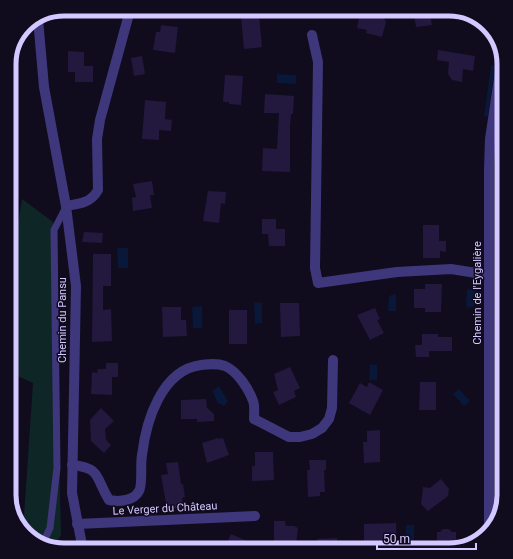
<svg xmlns="http://www.w3.org/2000/svg" width="513" height="559" viewBox="0 0 513 559" font-family="Roboto,sans-serif">
  <style>
    .green { fill: #0f2627 }
    .water { fill: #091739 }
    .lines { fill: none; stroke-linecap: round; stroke-linejoin: round }
    .stream { stroke: #091739; stroke-width: 4 }
    .building { fill: #23183e }
    .service { stroke: #3f377c; stroke-width: 7 }
    .minor { stroke: #3f377c; stroke-width: 10 }
    .labels { text-anchor: middle; stroke-width: 3; stroke-linejoin: round; paint-order: stroke }
    .street-label { font-size: 11px; fill: #d3c8ff; stroke: #100c1d }
    .rim { fill: none; stroke: #d3c8ff; stroke-width: 5 }
  </style>
  <rect width="100%" height="100%" fill="#100c1d"/>
  <path class="green" d="M22,199L53,222L61,535L54,548L40,544L23,531L33,383L9,372V262L12,258Z"/>
  <g class="water">
    <path d="M277,74L296,75V84L277,83Z"/>
    <path d="M117,248H128V268H118Z"/>
    <path d="M467,289L475,290L474,306L469,308L466,305Z"/>
    <path d="M396,294V311H388L389,297L391,295Z"/>
    <path d="M254,302L262,303V323L255,324Z"/>
    <path d="M202,306V328H193L192,307Z"/>
    <path d="M370,364L377,365V380H369Z"/>
    <path d="M219,386L228,401L224,406L218,403L212,391Z"/>
    <path d="M459,389L470,401L464,406L453,394Z"/>
    <rect x="406" y="525" width="8" height="16"/>
  </g>
  <g class="lines">
    <path class="stream" d="M486,115L493,67"/>
  </g>
  <g class="building">
    <path d="M413,9H429L432,25L416,27Z"/>
    <path d="M379,10L386,22L382,37L366,33L367,30L357,28L360,14L368,16Z"/>
    <path d="M259,15L262,47L244,49L241,17Z"/>
    <path d="M161,25L178,27L175,53L153,50L156,32H160Z"/>
    <path d="M438,50L475,56L473,71L463,69L462,82L452,80L448,74L449,62L437,60Z"/>
    <path d="M68,51L84,52V66H93V82H75V72H68Z"/>
    <path d="M142,56L145,74L134,76L131,58Z"/>
    <path d="M225,75L243,76L241,105L229,104V102H223Z"/>
    <path d="M265,94L294,96L293,114H291L290,126V172L262,171L263,148L277,149L279,113H264Z"/>
    <path d="M145,100L166,102L165,119L172,120L171,131L159,130V140L142,139Z"/>
    <path d="M152,181L154,195H150L152,208L133,211L132,198L136,197L133,184Z"/>
    <path d="M208,191L226,192L225,204L221,203L219,223L203,221Z"/>
    <path d="M262,219H276V229H285V246H269L268,234H262Z"/>
    <path d="M423,225H439V241H446V252L440,251V258H423Z"/>
    <path d="M84,232L103,233L102,243L82,242Z"/>
    <path d="M93,254H111V286H103V310L111,309L112,341L92,342Z"/>
    <path d="M425,284H442L441,312H425V308H414V289H425Z"/>
    <path d="M280,303H299L300,336L281,337Z"/>
    <path d="M162,307H181V320H186L187,336L163,337Z"/>
    <path d="M375,308L380,319L377,320L384,333L370,340L357,315Z"/>
    <rect x="229" y="310" width="18" height="34"/>
    <path d="M422,334H438V337H452V351H429V357H416L415,345H422Z"/>
    <path d="M106,363H118V377H112V395L91,394L92,372L97,373L98,369H106Z"/>
    <path d="M290,367L300,388L294,391L296,397L279,405L273,392L278,390L274,374Z"/>
    <path d="M369,382L383,390L370,415L349,403L360,383L367,387Z"/>
    <path d="M420,382H436V410H419Z"/>
    <path d="M206,399L207,408L214,414V421L197,422V419H181V400Z"/>
    <path d="M101,408L114,421L105,429L106,440L111,445L104,453L91,441L90,420Z"/>
    <path d="M380,430V462L364,463L363,442H367V431Z"/>
    <path d="M218,438V439L223,438L229,455L207,463L202,443Z"/>
    <path d="M255,452H273L274,480L252,481V466H255Z"/>
    <path d="M309,460H326V470H324L325,492H320V496L308,497L307,470H310Z"/>
    <path d="M178,462L181,484H183L185,497L182,498L184,508L167,509L161,475L168,474L166,463Z"/>
    <path d="M441,479L449,489L448,496L428,511L421,504L423,487L430,488Z"/>
    <path d="M274,521H285L286,526H294L298,528L296,544L290,550H274Z"/>
    <path d="M396,523L397,542L364,543V524Z"/>
    <path d="M443,529H449L452,532H456V548L449,550H437V532H440Z"/>
    <path d="M231,534L247,541L243,550H233L225,547Z"/>
    <path d="M337,538L338,550H318L317,539Z"/>
  </g>
  <g class="lines">
    <path class="service" d="M42,545L50,528L57,468L54,230L66,207"/>
    <g class="minor">
      <path d="M38,19L44,87L66,206L76,286L72,493L83,550"/>
      <path d="M312,35L318,62L315,268L318,283L397,272L451,269L489,275"/>
      <path d="M66,206C79,204 91,203 98,190L97,139L100,120L129,14"/>
      <path d="M72,465C102,468 95,478 109,500C119,502 134,501 139,491C143,485 140,465 142,455C146,422 161,370 201,365C209,364 217,363 225,366C237,371 249,389 253,401C255,405 254,414 254,419L289,437H300L312,434L322,428L329,419L332,408L333,360"/>
      <path d="M77,524L255,516"/>
      <path d="M489,530V169L490,139L502,58"/>
    </g>
  </g>
  <g class="labels">
    <g class="street-label">
      <text transform="translate(477 293) rotate(-90)" y="4">Chemin de l'Eygalière</text>
      <text transform="translate(62 320) rotate(-90)" y="4">Chemin du Pansu</text>
      <text transform="translate(165 508) rotate(-3)" y="4">Le Verger du Château</text>
    </g>
  </g>
  <path d="M0 0H513V559H0ZM64 16H449A48 48 0 0 1 497 64V495A48 48 0 0 1 449 543H64A48 48 0 0 1 16 495V64A48 48 0 0 1 64 16Z" fill="#100c1d" fill-rule="evenodd"/>
  <path class="rim" d="M64 16H449A48 48 0 0 1 497 64V495A48 48 0 0 1 449 543H64A48 48 0 0 1 16 495V64A48 48 0 0 1 64 16Z"/>
  <path d="M377 543v6h99v-6" fill="none" stroke="#d3c8ff" stroke-width="2"/>
  <text x="383" y="543" font-size="12" fill="#d3c8ff" stroke="#100c1d" stroke-width="3" paint-order="stroke">50 m</text>
</svg>
